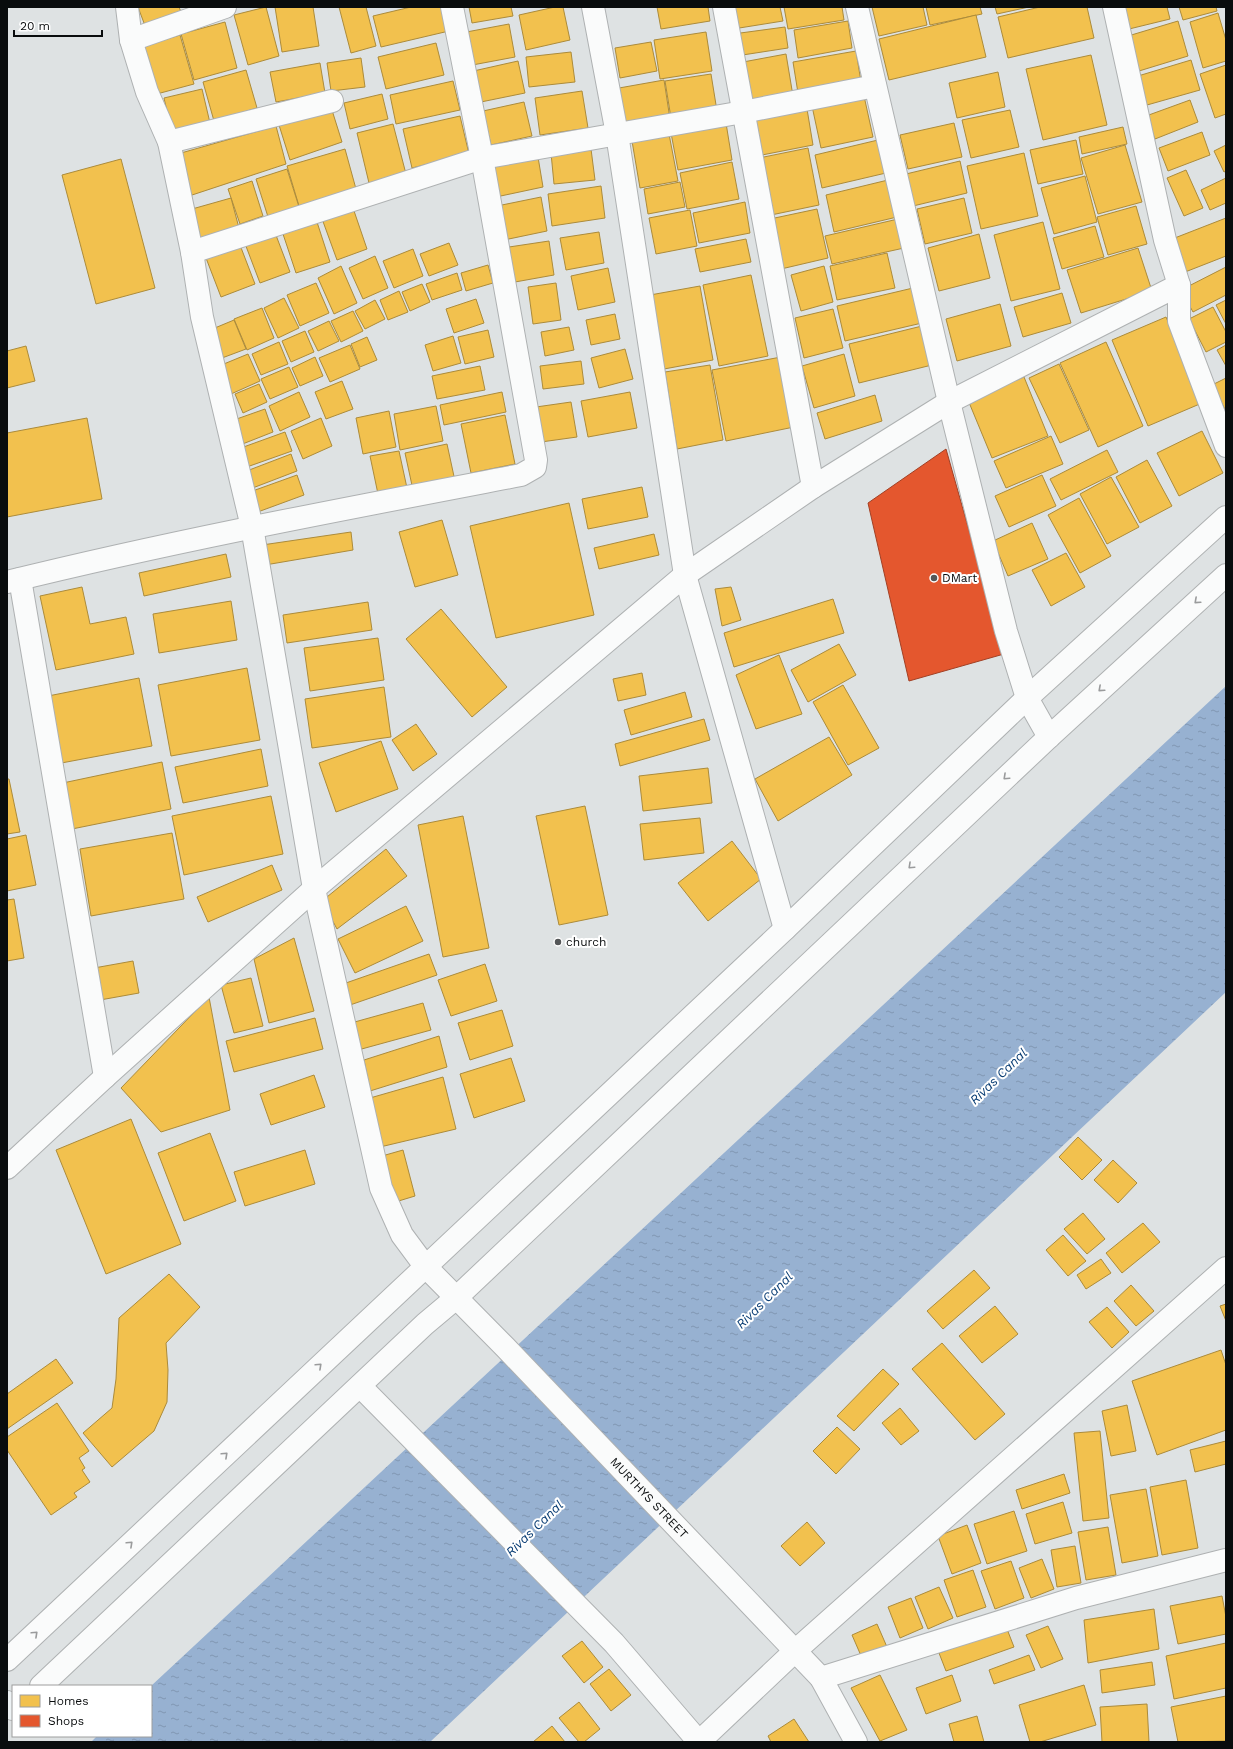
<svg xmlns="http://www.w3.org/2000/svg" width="1233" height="1749" viewBox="0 0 1233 1749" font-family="'Work Sans',sans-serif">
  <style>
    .water { fill: url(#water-ripples) }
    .homes { fill: #f2c14e; stroke: #ac8b3a }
    .shops { fill: #e4572e; stroke: #a24024 }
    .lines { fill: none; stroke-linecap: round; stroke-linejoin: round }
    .minor-casing { stroke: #aeb1b2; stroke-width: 24 }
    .tertiary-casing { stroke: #aeb1b2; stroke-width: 24 }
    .secondary-casing { stroke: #aeb1b2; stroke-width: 24 }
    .minor { stroke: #fafbfb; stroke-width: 22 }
    .tertiary { stroke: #fafbfb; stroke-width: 22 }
    .secondary { stroke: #eef3f5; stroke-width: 22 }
    .oneway { stroke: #9a9b9c }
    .poi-dot { fill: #545758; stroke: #fff; stroke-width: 1.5 }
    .labels { text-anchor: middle; stroke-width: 4; stroke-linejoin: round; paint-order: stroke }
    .poi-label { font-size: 12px; fill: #090c0d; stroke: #fff; text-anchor: start }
    .street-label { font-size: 12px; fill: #090c0d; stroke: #fff }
    .water-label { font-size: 13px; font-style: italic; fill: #093d74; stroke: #fff }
  </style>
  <defs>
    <pattern id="water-ripples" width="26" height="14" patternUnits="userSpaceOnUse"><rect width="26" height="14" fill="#97b1d1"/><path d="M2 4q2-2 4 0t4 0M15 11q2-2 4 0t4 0" fill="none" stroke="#8197b2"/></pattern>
  </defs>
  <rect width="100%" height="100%" fill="#dee2e3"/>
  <path class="water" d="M1226,686V992L430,1742H91L97,1736H151V1686Z"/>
  <g class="homes">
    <path d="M138,7H179L183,17L147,31Z"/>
    <path d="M266,7L279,56L248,65L234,15Z"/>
    <path d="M275,7H313L319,46L282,52Z"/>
    <path d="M339,7H366L376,46L351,53Z"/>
    <path d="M411,7H444L449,31L381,47L373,16Z"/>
    <path d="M469,7H511L513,16L472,23Z"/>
    <path d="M555,7H563L570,40L526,50L519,15Z"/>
    <path d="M657,7H708L710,21L661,29Z"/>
    <path d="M729,7H780L783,21L733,29Z"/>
    <path d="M784,7H842L844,20L788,29Z"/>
    <path d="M872,7H923L927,25L879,36Z"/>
    <path d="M926,7H980L982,14L930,25Z"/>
    <path d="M995,7H1029L997,14Z"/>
    <path d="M1040,7H1087L1094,38L1008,58L998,17Z"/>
    <path d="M1120,7H1167L1170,19L1125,30Z"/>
    <path d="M1179,7H1216L1217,11L1183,20Z"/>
    <path d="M1218,13L1226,40V61L1203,68L1190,22Z"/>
    <path d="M976,15L986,57L889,80L879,39Z"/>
    <path d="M848,21L852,48L798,58L794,30Z"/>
    <path d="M1178,21L1188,56L1139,71L1128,36Z"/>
    <path d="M225,22L237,68L194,80L181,34Z"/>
    <path d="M509,24L515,57L467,66L461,33Z"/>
    <path d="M785,27L788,48L736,56L733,34Z"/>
    <path d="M706,32L712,71L660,79L654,40Z"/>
    <path d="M180,35L194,84L153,95L140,47Z"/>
    <path d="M651,42L657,71L620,78L615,48Z"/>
    <path d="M436,43L444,75L386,89L378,57Z"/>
    <path d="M856,51L861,82L798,93L793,62Z"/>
    <path d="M571,52L575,82L529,87L526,57Z"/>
    <path d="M786,54L793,96L750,103L743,62Z"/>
    <path d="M1091,55L1107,125L1043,140L1026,69Z"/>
    <path d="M361,58L365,87L331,91L327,63Z"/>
    <path d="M1191,60L1200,90L1147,105L1138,76Z"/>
    <path d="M518,61L525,93L476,103L469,72Z"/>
    <path d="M320,63L325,93L276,102L270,72Z"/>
    <path d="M1226,65V114L1215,118L1200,74Z"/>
    <path d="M246,70L257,108L214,121L203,82Z"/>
    <path d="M998,72L1005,107L957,118L949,83Z"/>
    <path d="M711,74L717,111L671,118L665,81Z"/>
    <path d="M664,80L670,119L626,127L619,88Z"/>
    <path d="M453,81L460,110L396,124L390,95Z"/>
    <path d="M202,89L210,123L172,133L164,98Z"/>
    <path d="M582,91L588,128L540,135L535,98Z"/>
    <path d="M382,94L388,119L350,129L344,103Z"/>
    <path d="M864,96L873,137L821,148L812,106Z"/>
    <path d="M1190,100L1198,122L1155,139L1146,116Z"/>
    <path d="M524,102L532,136L491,145L483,111Z"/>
    <path d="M331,107L342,142L290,160L279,125Z"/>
    <path d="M807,109L813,145L762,155L755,119Z"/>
    <path d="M1010,110L1019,147L971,158L962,120Z"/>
    <path d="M460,116L469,154L412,168L403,129Z"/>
    <path d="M726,123L732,160L678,170L671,133Z"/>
    <path d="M954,123L962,157L908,169L900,135Z"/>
    <path d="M393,124L406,174L369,183L357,133Z"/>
    <path d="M276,126L286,164L186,197L174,155Z"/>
    <path d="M1123,127L1127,144L1082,154L1079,137Z"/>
    <path d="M1202,132L1210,155L1168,171L1159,148Z"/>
    <path d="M669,134L678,181L640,188L632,141Z"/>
    <path d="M878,140L886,173L822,188L815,155Z"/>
    <path d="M1076,140L1083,174L1038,184L1030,150Z"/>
    <path d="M1125,145L1142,202L1098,214L1081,158Z"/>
    <path d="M1226,145V171L1224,172L1214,151Z"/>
    <path d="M808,148L819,205L771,215L759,158Z"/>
    <path d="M345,149L356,189L299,206L287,166Z"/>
    <path d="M591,149L595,180L554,184L551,153Z"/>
    <path d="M1024,153L1038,216L981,229L967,166Z"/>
    <path d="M538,157L543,187L496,197L491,166Z"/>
    <path d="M121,159L155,288L96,304L62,175Z"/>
    <path d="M960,161L967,193L913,206L906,174Z"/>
    <path d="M732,162L739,199L687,209L680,173Z"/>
    <path d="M287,169L300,210L269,220L256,179Z"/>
    <path d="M1186,170L1203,208L1184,216L1167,178Z"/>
    <path d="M1085,176L1097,222L1054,234L1041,188Z"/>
    <path d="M1226,178V203L1210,210L1201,190Z"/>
    <path d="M888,180L897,217L834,232L826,195Z"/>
    <path d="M252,181L263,216L240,224L228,189Z"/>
    <path d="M680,182L685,207L648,214L644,189Z"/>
    <path d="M601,186L605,218L552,226L548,194Z"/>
    <path d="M541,197L547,231L504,240L497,206Z"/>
    <path d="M231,198L239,228L193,241L185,211Z"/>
    <path d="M964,198L972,233L925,244L917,209Z"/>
    <path d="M745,202L750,233L699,243L693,213Z"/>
    <path d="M352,205L367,249L337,260L321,216Z"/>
    <path d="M1136,206L1147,244L1108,255L1097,217Z"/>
    <path d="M817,209L828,258L781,269L770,219Z"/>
    <path d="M690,210L697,246L656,254L649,218Z"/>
    <path d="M1226,218V256L1180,274L1167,241Z"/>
    <path d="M316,219L330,262L296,273L282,231Z"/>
    <path d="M898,219L904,248L832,264L825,236Z"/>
    <path d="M1043,222L1060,289L1011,301L994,235Z"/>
    <path d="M1095,226L1104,257L1062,269L1053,238Z"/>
    <path d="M274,230L290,272L260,283L244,241Z"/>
    <path d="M599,232L604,263L566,270L560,238Z"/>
    <path d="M979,234L990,278L939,291L928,248Z"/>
    <path d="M746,239L751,262L700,272L695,249Z"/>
    <path d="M549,241L554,275L515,282L509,247Z"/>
    <path d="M449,243L458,265L429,276L420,254Z"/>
    <path d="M240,245L255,284L221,297L206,258Z"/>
    <path d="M1138,248L1152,291L1081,313L1067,270Z"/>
    <path d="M413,249L423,276L394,288L383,261Z"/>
    <path d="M887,253L895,288L837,300L830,266Z"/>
    <path d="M375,256L388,288L363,299L349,268Z"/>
    <path d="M488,265L493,283L466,291L461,273Z"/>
    <path d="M341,266L357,303L334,314L318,278Z"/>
    <path d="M824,266L833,302L801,311L791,275Z"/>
    <path d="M1226,267V295L1193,312L1181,290Z"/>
    <path d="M608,268L615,302L578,310L571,276Z"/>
    <path d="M457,273L462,290L432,300L426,284Z"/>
    <path d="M751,275L768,356L719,366L703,285Z"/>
    <path d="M316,283L329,313L300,326L287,295Z"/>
    <path d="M556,283L561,320L533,324L528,287Z"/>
    <path d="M422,284L430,302L410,311L402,292Z"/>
    <path d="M700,286L713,360L664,369L650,295Z"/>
    <path d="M913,288L922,323L845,341L837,306Z"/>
    <path d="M399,291L408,312L388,320L380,300Z"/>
    <path d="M1062,293L1071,323L1023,337L1014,307Z"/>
    <path d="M284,298L299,328L278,338L264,308Z"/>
    <path d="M476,299L484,323L454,333L446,309Z"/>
    <path d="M375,300L385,319L365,329L355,311Z"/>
    <path d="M1226,300V324L1216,305Z"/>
    <path d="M1000,304L1011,346L957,361L946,319Z"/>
    <path d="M1213,307L1226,332V342L1206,352L1189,319Z"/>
    <path d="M262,308L274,338L247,350L234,319Z"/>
    <path d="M833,309L843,348L804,358L795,318Z"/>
    <path d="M353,311L363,331L341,342L331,321Z"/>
    <path d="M615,314L620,339L591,345L586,320Z"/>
    <path d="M1166,317L1202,403L1148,426L1112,340Z"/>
    <path d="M234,320L246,349L222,358L210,330Z"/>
    <path d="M329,321L339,341L318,351L308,331Z"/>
    <path d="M926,325L936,364L859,383L849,344Z"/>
    <path d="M569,327L574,350L545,356L541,332Z"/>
    <path d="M488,330L494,357L465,364L458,337Z"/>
    <path d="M305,331L314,352L291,362L282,341Z"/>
    <path d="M453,336L461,363L433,371L425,345Z"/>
    <path d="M367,337L377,360L360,367L351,344Z"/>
    <path d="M279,342L288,364L261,375L252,354Z"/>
    <path d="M1106,342L1143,426L1098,447L1060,363Z"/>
    <path d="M350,345L360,369L330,382L319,358Z"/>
    <path d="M1226,345V366L1217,350Z"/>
    <path d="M26,346L35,381L7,388V351Z"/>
    <path d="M625,349L633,379L599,388L591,358Z"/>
    <path d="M248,354L260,381L231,394L219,366Z"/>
    <path d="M844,354L855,396L814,408L802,366Z"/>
    <path d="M315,357L323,376L300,386L292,368Z"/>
    <path d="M781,357L794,427L726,441L712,370Z"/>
    <path d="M581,361L584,384L543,389L540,366Z"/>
    <path d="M1059,364L1089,430L1060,443L1029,378Z"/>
    <path d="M710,365L723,440L677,449L665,372Z"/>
    <path d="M480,366L485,390L437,399L432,376Z"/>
    <path d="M289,367L298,387L270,399L261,379Z"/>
    <path d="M1024,377L1048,436L992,458L968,400Z"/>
    <path d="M1226,378V411L1212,385Z"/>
    <path d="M342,381L353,409L326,419L315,392Z"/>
    <path d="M259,384L267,402L243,413L235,394Z"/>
    <path d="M299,392L310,417L280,431L269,406Z"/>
    <path d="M502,392L506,412L444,425L440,405Z"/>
    <path d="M630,392L637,428L588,437L581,401Z"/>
    <path d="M875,395L882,421L825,439L817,413Z"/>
    <path d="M571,402L577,437L541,442L536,407Z"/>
    <path d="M436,406L443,441L400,450L394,414Z"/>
    <path d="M265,409L273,432L240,445L231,421Z"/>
    <path d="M389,411L396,447L363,454L356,418Z"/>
    <path d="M505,415L515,464L471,473L461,424Z"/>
    <path d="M87,418L102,499L7,517V433Z"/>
    <path d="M321,418L332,446L303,459L291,431Z"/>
    <path d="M1202,431L1223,473L1179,496L1157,453Z"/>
    <path d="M285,432L292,451L244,468L238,449Z"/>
    <path d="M1051,436L1063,464L1006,488L994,461Z"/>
    <path d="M447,444L455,481L413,490L405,453Z"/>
    <path d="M1107,450L1118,472L1061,500L1050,479Z"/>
    <path d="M399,451L407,488L378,494L370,456Z"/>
    <path d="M291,454L297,471L250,489L244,472Z"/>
    <path d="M1147,460L1172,506L1140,523L1116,477Z"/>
    <path d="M297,475L304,495L255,513L247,493Z"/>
    <path d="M1042,475L1056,506L1009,527L995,496Z"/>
    <path d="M1111,477L1139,527L1107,544L1080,494Z"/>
    <path d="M642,487L648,517L588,529L582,499Z"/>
    <path d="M1079,498L1111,556L1080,573L1048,515Z"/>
    <path d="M569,503L594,615L496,638L470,526Z"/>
    <path d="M442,520L458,575L415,587L399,532Z"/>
    <path d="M1032,523L1048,559L1008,576L993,541Z"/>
    <path d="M351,532L353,550L265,565L262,545Z"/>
    <path d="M654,534L659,555L599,569L594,548Z"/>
    <path d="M1066,553L1085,587L1051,606L1032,570Z"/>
    <path d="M226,554L231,577L144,596L139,573Z"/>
    <path d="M82,587L90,624L126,617L134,654L56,670L40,596Z"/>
    <path d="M731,587L741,620L722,626L715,589Z"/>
    <path d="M833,599L844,633L734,667L724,633Z"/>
    <path d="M231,601L237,640L159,653L153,614Z"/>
    <path d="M368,602L372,630L287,643L283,615Z"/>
    <path d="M441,609L507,687L472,717L406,639Z"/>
    <path d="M378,638L384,680L310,691L304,648Z"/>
    <path d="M839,644L856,675L808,702L791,670Z"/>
    <path d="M779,655L802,714L756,729L736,675Z"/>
    <path d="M247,668L260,740L171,756L158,685Z"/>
    <path d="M642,673L646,695L618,701L613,679Z"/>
    <path d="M139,678L152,746L56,764L43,697Z"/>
    <path d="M843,685L879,748L848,765L813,702Z"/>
    <path d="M384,687L391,737L312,748L305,699Z"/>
    <path d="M685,692L692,717L631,735L624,710Z"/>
    <path d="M704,719L710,740L620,766L615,744Z"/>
    <path d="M416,724L437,754L413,771L392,740Z"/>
    <path d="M829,737L852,775L778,821L755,779Z"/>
    <path d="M381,741L398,789L336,812L319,763Z"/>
    <path d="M261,749L268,786L183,803L175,767Z"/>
    <path d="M162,762L171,809L67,830L58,784Z"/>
    <path d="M708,768L712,803L643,811L639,776Z"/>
    <path d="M7,779H9L20,832L7,834Z"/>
    <path d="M271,796L283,854L184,875L172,816Z"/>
    <path d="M585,806L608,915L559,925L536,816Z"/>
    <path d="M463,816L489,948L443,957L418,825Z"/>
    <path d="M700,818L704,853L644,860L640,824Z"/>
    <path d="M172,833L184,899L91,916L80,849Z"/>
    <path d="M26,835L36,885L7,891V839Z"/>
    <path d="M732,841L761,879L708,921L678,883Z"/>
    <path d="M386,849L407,876L337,929L322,901Z"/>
    <path d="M272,865L282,890L208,922L197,897Z"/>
    <path d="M14,899L24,958L7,961V900Z"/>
    <path d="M406,906L423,941L355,973L338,939Z"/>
    <path d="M294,938L314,1011L269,1023L254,959Z"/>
    <path d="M429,954L437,975L350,1005L343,984Z"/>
    <path d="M133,961L139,993L100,1000L94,968Z"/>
    <path d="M485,964L497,1001L451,1016L438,980Z"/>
    <path d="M251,978L263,1026L234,1033L221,985Z"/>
    <path d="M209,997L230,1110L161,1132L121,1088Z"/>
    <path d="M423,1003L431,1030L358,1050L351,1023Z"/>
    <path d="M502,1010L513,1046L470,1060L458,1023Z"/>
    <path d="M315,1018L323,1049L234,1072L226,1041Z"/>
    <path d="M439,1036L447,1067L370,1091L364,1060Z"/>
    <path d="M511,1058L525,1101L474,1118L460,1074Z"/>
    <path d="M314,1075L325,1107L271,1125L260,1094Z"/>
    <path d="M443,1077L456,1129L380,1147L370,1098Z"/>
    <path d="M131,1119L181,1244L106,1274L56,1150Z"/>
    <path d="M210,1133L236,1201L184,1221L158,1153Z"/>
    <path d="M1078,1137L1102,1160L1082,1180L1059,1157Z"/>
    <path d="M305,1150L315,1184L245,1206L234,1172Z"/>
    <path d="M403,1150L415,1196L392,1203L382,1156Z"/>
    <path d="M1113,1160L1137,1183L1118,1203L1094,1180Z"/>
    <path d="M1083,1213L1105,1239L1087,1254L1064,1229Z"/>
    <path d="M1143,1223L1160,1242L1122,1273L1106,1253Z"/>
    <path d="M1063,1235L1086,1261L1068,1276L1046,1250Z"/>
    <path d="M1101,1259L1111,1273L1086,1289L1077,1275Z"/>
    <path d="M974,1270L990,1288L943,1329L927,1311Z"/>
    <path d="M169,1274L200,1307L166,1343L168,1370L167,1402L154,1431L112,1467L83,1433L112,1408L116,1379L119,1318Z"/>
    <path d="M1131,1285L1154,1311L1136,1326L1114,1301Z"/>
    <path d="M1226,1304V1321L1220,1306Z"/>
    <path d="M995,1306L1018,1334L982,1363L959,1336Z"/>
    <path d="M1107,1307L1129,1332L1112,1348L1089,1322Z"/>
    <path d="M942,1343L1005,1414L975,1440L912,1369Z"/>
    <path d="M1221,1350L1226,1365V1430L1157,1455L1132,1381Z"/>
    <path d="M56,1359L73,1383L7,1429V1394Z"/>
    <path d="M883,1369L899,1384L854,1431L837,1416Z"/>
    <path d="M57,1403L89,1451L79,1458L85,1468L82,1470L90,1482L74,1493L77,1497L51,1515L7,1450V1437Z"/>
    <path d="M1127,1405L1136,1451L1111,1456L1102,1411Z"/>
    <path d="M900,1408L919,1431L901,1445L882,1423Z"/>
    <path d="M837,1427L860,1449L836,1474L813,1451Z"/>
    <path d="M1100,1431L1109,1518L1083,1521L1074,1433Z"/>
    <path d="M1226,1441V1464L1195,1472L1190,1450Z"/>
    <path d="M1064,1474L1070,1493L1022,1509L1016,1490Z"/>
    <path d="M1186,1480L1198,1548L1162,1555L1150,1487Z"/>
    <path d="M1146,1489L1158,1556L1122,1563L1110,1495Z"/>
    <path d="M1063,1502L1072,1533L1035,1544L1026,1514Z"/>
    <path d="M1014,1511L1027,1551L987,1564L974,1524Z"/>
    <path d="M807,1522L825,1543L800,1566L781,1546Z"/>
    <path d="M967,1525L981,1563L952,1574L938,1536Z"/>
    <path d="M1108,1527L1116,1575L1086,1580L1078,1532Z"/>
    <path d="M1075,1546L1081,1583L1057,1587L1051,1550Z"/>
    <path d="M1042,1559L1054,1589L1031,1598L1019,1568Z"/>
    <path d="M1011,1561L1024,1598L995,1609L981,1571Z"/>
    <path d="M973,1570L986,1607L957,1617L944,1580Z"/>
    <path d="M939,1587L953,1618L928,1629L915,1597Z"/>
    <path d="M1222,1596L1226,1617V1634L1178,1644L1170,1606Z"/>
    <path d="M911,1598L923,1628L900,1638L888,1607Z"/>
    <path d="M1154,1609L1159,1649L1088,1663L1084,1620Z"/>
    <path d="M877,1624L887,1647L862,1658L852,1635Z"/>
    <path d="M1048,1626L1063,1659L1041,1668L1026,1635Z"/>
    <path d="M1007,1629L1014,1647L946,1671L939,1653Z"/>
    <path d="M582,1641L603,1667L584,1683L562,1656Z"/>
    <path d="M1226,1643V1688L1174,1699L1166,1656Z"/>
    <path d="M1029,1655L1035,1670L994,1684L989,1670Z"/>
    <path d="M1152,1662L1155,1685L1102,1693L1100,1670Z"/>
    <path d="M609,1669L631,1695L611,1711L590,1684Z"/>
    <path d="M880,1675L907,1730L880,1741L851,1688Z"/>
    <path d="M952,1675L961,1701L926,1714L916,1688Z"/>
    <path d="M1084,1685L1096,1725L1040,1742H1030L1019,1705Z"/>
    <path d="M1226,1696V1741L1178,1742L1171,1707Z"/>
    <path d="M579,1702L600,1729L584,1742H579L559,1718Z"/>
    <path d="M1147,1704L1149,1742H1102L1100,1707Z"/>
    <path d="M977,1716L984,1742H954L949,1724Z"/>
    <path d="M794,1719L809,1742H771L768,1736Z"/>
    <path d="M552,1726L565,1742H533Z"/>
  </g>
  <path class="shops" d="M946,449L1004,654L909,681L868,503Z"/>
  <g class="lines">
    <g class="minor-casing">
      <g id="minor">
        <path d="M127,7L131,40"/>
        <path id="s1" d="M225,7L131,40L147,92L169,142L192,252L202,317L252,527L314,889L381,1188L402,1235L425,1266L505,1347L821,1678L856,1742"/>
        <path d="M593,7L617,134L685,575L785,929"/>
        <path d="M724,7L813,487"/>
        <path d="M857,7L949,402L1006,631L1027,698L1049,737"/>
        <path d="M1114,7L1165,240L1179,285V321L1226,446"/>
        <path d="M169,142L332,101"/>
        <path d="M192,252L482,158L743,112L875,86"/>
        <path d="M20,579L105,1077"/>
        <path d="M7,582C177,540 349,508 521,475L535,467L536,460L482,158L452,7"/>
        <path d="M7,1168L105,1077L314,889L685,575L813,487L949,402L1179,285"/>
        <path d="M360,1386L614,1643L699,1742"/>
        <path d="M821,1678L1076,1598L1226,1560"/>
        <path d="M699,1742L795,1651L1226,1268"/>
      </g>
    </g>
    <g class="tertiary-casing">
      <g id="tertiary">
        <path d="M7,1660L785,929L1027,698L1226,517"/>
        <path d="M41,1686L425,1324L456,1298L1049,737L1226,575"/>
      </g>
    </g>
    <g class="secondary-casing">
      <path id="secondary" d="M7,1702L13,1709"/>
    </g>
    <use href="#minor" class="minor"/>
    <use href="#tertiary" class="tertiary"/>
    <use href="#secondary" class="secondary"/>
  </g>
  <defs><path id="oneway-chevron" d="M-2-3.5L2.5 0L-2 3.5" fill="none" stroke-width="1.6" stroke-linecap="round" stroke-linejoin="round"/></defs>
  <g class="oneway">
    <use href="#oneway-chevron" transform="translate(1197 601) rotate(138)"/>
    <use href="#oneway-chevron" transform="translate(1101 689) rotate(138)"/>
    <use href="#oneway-chevron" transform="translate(1006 777) rotate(137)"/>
    <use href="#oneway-chevron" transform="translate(911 866) rotate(137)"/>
    <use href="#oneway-chevron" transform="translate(319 1366) rotate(-43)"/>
    <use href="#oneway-chevron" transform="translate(225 1455) rotate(-43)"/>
    <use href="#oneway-chevron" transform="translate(130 1544) rotate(-43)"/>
    <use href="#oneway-chevron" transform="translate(35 1634) rotate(-43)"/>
  </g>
  <g class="poi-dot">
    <circle cx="934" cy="578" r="4"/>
    <circle cx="558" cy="942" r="4"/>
  </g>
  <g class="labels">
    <g class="poi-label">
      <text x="942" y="582">DMart</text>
      <text x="566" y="946">church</text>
    </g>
    <g class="street-label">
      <text dy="4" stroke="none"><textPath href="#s1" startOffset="1689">MURTHYS STREET</textPath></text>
    </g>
    <g class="water-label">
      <text transform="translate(998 1076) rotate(-44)" y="5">Rivas Canal</text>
      <text transform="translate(764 1300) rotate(-45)" y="5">Rivas Canal</text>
      <text transform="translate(534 1528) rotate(-44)" y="5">Rivas Canal</text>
    </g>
  </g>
  <rect width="1233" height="1749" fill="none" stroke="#090c0d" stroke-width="16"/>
  <rect x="12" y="1685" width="140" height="52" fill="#ffffff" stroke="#9d9e9e"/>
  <rect x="20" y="1695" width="20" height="12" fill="#f2c14e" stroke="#9d9e9e"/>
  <text x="48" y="1705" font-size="12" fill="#090c0d">Homes</text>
  <rect x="20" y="1715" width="20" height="12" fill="#e4572e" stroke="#9d9e9e"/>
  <text x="48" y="1725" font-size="12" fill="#090c0d">Shops</text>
  <path d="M14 30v6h88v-6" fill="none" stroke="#090c0d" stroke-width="2"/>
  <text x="20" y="30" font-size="12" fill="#090c0d" stroke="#ffffff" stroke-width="3" paint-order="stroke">20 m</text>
</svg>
